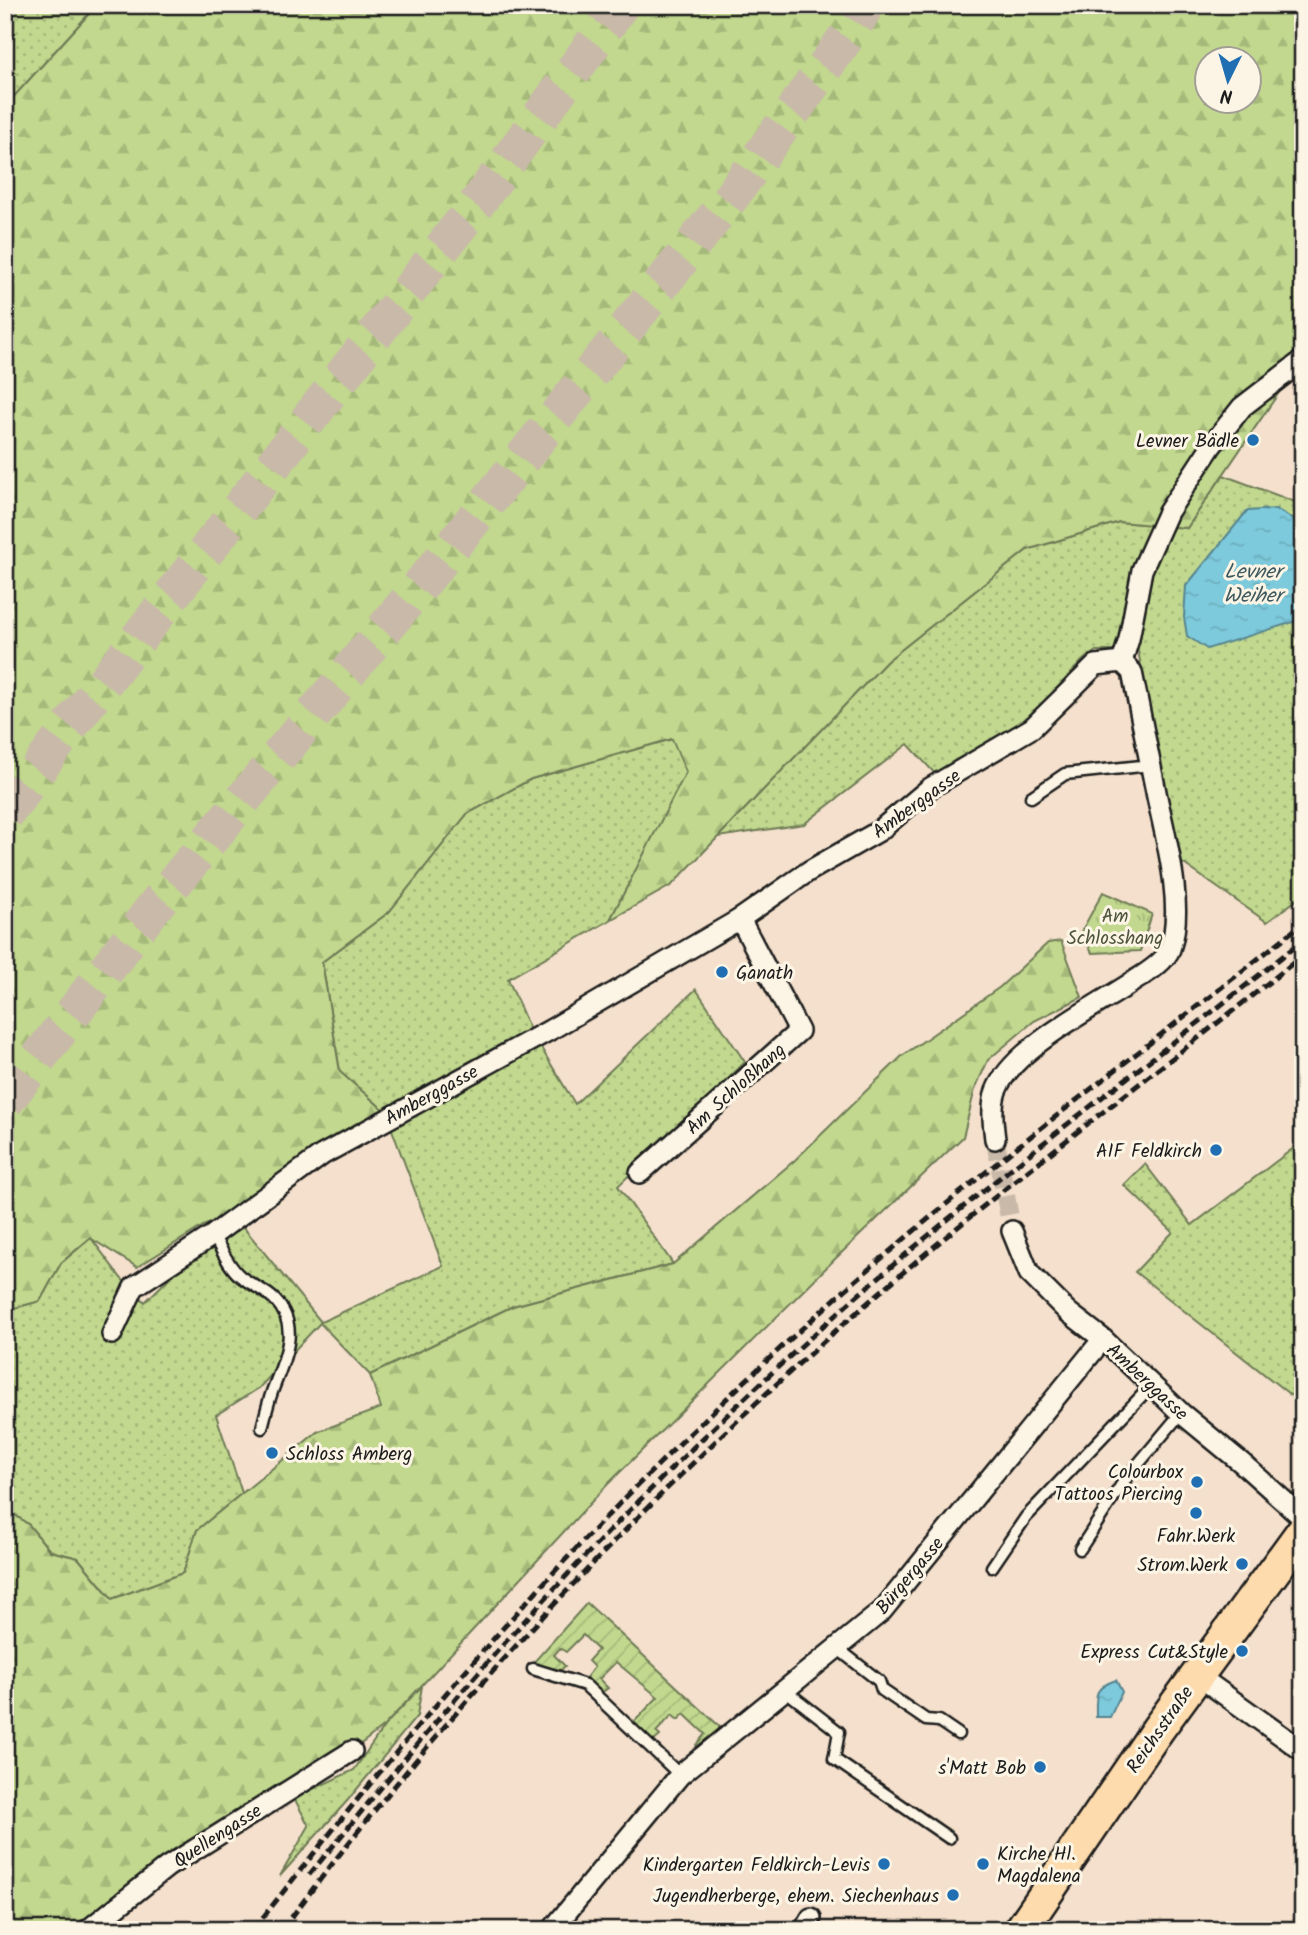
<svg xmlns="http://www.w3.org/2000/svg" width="1308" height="1935" viewBox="0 0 1308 1935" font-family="Kalam,sans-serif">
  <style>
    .grass { fill: url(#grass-dots); stroke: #6e7a55; stroke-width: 2 }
    .forest { fill: url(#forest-firs); stroke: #6e7a55; stroke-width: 2; fill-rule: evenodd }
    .park { fill: url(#park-tufts); stroke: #6e7a55; stroke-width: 2 }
    .garden { fill: url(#garden-furrows); stroke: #6e7a55; stroke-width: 2 }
    .water { fill: url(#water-ripples); stroke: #56848f; stroke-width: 2 }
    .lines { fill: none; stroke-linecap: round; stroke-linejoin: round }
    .street-tunnel { stroke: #c9b9a9; stroke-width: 19; stroke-dasharray: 19 10; stroke-linecap: butt }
    .highway-tunnel { stroke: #c9b9a9; stroke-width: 37; stroke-dasharray: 37 18; stroke-linecap: butt }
    .lane-casing { stroke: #1c1c1c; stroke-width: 15 }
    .street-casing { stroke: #1c1c1c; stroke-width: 24 }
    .primary-casing { stroke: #1c1c1c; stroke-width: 37 }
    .lane { stroke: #fcf5e5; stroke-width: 10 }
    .street { stroke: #fcf5e5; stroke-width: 19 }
    .primary { stroke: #fedbac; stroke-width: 32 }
    .rail { stroke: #1c1c1c; stroke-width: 5; stroke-dasharray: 10 5; stroke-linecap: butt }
    .poi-dot { fill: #1f6fb2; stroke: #fcf5e5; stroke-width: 2.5 }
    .labels { text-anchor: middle; stroke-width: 6; stroke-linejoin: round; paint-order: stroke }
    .poi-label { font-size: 19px; fill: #1c1c1c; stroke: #fcf5e5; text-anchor: end }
    .street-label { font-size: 19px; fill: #1c1c1c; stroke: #fcf5e5 }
    .park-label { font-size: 19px; fill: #4e543e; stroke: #fcf5e5 }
    .water-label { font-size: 21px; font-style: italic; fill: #3e595f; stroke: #fcf5e5 }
  </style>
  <defs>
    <pattern id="grass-dots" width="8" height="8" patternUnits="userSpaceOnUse" patternTransform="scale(1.75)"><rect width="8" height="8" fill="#c1d88e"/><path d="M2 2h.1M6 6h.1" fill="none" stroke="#a5b97a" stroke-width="1.8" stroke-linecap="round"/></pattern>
    <pattern id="forest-firs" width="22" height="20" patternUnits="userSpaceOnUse" patternTransform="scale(1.75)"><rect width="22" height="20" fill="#c1d88e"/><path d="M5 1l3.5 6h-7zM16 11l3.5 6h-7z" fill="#a5b97a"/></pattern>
    <pattern id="park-tufts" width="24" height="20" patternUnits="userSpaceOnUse" patternTransform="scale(1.75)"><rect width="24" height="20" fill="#c1d88e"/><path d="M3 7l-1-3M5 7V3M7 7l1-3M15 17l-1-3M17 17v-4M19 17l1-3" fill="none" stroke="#a5b97a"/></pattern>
    <pattern id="garden-furrows" width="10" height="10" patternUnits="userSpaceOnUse" patternTransform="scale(1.75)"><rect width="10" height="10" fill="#c1d88e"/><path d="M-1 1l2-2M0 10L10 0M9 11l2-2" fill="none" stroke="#a5b97a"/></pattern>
    <pattern id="water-ripples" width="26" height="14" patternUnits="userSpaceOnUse" patternTransform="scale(1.75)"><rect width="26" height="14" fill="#7dcadc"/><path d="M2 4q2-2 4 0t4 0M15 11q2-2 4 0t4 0" fill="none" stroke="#6badbc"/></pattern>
  </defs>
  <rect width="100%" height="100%" fill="#f4e0cc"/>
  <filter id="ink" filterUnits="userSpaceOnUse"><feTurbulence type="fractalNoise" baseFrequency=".0143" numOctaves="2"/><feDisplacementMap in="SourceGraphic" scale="14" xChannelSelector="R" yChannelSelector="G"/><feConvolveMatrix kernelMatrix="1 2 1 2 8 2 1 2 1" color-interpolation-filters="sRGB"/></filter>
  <g filter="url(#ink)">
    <g class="grass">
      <path d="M5,5H97L9,102H5Z"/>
      <path d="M1223,475L1303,505V895L1267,922L1181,862L1138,651H1096L1083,660L1051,695L1013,731L937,776L908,744L804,824L718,837L887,661L1027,550L1119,522L1187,528Z"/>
      <path d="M672,739L687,772L610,920L508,979L529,1028L575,1104L696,989L745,1062L618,1186L673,1264L513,1306L370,1375L320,1323L259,1388L216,1415L242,1493L197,1530L183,1573L112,1599L78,1558L50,1551L29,1525L5,1508V1315L11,1309L40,1301L61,1263L91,1238L121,1278L145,1302L213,1235L235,1217L321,1322L443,1266L385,1111L340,1072L322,962L389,912L467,814L531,779Z"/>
      <path d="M1303,1141V1405L1135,1272L1173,1232L1124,1185L1145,1164L1192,1225Z"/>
      <path d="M422,1686L417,1716L348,1800L280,1876L309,1826L294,1798L354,1770L385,1725Z"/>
    </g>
    <g class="forest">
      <path d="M97,5H1303V357L1187,528L1119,522L1027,550L887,661L672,885L610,920L686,772L672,739L531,779L467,814L389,912L322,962L340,1072L385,1111L235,1217L205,1225L137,1267L90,1238L61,1263L40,1301L11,1309L5,1315V102H9ZM1206,60H1248V102H1206Z"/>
      <path d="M1061,941L1082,997L1034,1021L988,1060L975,1089L963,1137L836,1258L607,1485L385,1725L352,1751L88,1930H5V1508L29,1525L50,1551L78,1558L112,1599L183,1573L197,1530L317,1432L381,1408L370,1375L513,1306L673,1264L795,1160L902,1056L1000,987L1048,943Z"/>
    </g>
    <path class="park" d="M1103,892L1152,914L1140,951L1092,953L1081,932Z"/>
    <path class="garden" d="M587,1603L719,1726V1733L698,1749L696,1745L705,1734L684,1714L678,1720L672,1715L656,1732L660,1736L653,1742L633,1723L658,1697L616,1662L599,1679L608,1688L601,1693L585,1679L594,1667L588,1661L598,1650L583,1635L566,1652L560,1648L554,1655L565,1666L561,1670L532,1664Z"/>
    <g class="water">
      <path d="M1276,509L1303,525V619L1207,649L1187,636L1184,617L1186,586L1247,511Z"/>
      <path d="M1116,1680L1122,1692L1110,1717H1096C1096,1695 1093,1688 1116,1680Z"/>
    </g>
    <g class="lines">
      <path class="street-tunnel" d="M995,1139L1012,1231"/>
      <g class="highway-tunnel">
        <path d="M5,815L66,731L481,198L621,5"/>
        <path d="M5,1102L154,907L442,559L731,197L852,29L866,5"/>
      </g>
      <g class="lane-casing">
        <g id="lane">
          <path d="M1031,797L1065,774L1151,765"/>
          <path d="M213,1235C221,1248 228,1266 240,1276C251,1285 265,1290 275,1300C302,1328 283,1361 272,1392C268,1403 265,1416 262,1428"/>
          <path d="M1080,1549L1124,1481L1181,1413"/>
          <path d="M992,1567L1026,1517L1152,1385"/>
          <path d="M837,1648L879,1681L882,1690L926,1720L939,1721L958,1734"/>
          <path d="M533,1669L585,1685L680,1775"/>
          <path d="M786,1691L839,1732L834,1759L949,1838"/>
        </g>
      </g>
      <g class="street-casing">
        <g id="street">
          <path d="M1122,662L1129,639L1142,570L1168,512L1212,445L1242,407L1303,360"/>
          <path d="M640,1173L799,1031L740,919"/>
          <path d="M1012,1231L1029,1273L1068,1312L1103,1339L1181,1413L1243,1464L1303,1518"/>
          <path d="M112,1334L134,1287L213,1235L322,1155L550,1030L740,919L809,871L879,831L930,788L1032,728L1096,665L1122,662L1132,672C1140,714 1149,755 1157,797C1166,839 1185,908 1170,949C1165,963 1143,975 1131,983C1093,1008 1012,1049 996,1091C991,1106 993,1123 995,1139"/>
          <path d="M1197,1675L1303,1751"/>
          <path d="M88,1930L167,1867L352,1751"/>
          <path d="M552,1930L680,1775L882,1611L1103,1339"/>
          <path d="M804,1930L811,1918"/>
        </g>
      </g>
      <g class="primary-casing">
        <path id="primary" d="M1021,1930L1158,1729L1303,1531"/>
      </g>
      <use href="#lane" class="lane"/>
      <use href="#street" class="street"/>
      <use href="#primary" class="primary"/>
      <g class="rail">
        <path d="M309,1875C375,1795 440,1715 509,1638C604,1533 705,1433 811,1337C967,1195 1139,1072 1303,940"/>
        <path d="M253,1930C350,1807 449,1685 555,1571C635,1485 720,1403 807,1324C964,1181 1137,1056 1303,923"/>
        <path d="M282,1930C451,1702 650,1492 864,1306C1005,1183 1157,1073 1303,955"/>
      </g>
    </g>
  </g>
  <g class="poi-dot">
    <circle cx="1253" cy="440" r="7"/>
    <circle cx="722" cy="972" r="7"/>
    <circle cx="1216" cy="1150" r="7"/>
    <circle cx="272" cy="1453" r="7"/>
    <circle cx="1197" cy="1482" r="7"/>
    <circle cx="1196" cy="1513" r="7"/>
    <circle cx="1242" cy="1564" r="7"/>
    <circle cx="1242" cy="1651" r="7"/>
    <circle cx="1040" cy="1767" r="7"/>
    <circle cx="884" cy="1864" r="7"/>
    <circle cx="983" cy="1864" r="7"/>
    <circle cx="953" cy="1895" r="7"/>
  </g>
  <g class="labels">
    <g class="poi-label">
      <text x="1239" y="447">Levner Bädle</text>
      <text x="736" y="979" text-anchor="start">Ganath</text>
      <text x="1202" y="1157">AIF Feldkirch</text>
      <text x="286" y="1460" text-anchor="start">Schloss Amberg</text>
      <text x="1183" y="1478">Colourbox<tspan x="1183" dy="22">Tattoos Piercing</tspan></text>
      <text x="1196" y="1542" text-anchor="middle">Fahr.Werk</text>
      <text x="1228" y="1571">Strom.Werk</text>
      <text x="1228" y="1658">Express Cut&amp;Style</text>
      <text x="1026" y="1774">s'Matt Bob</text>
      <text x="997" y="1860" text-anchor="start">Kirche Hl.<tspan x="997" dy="22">Magdalena</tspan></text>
      <text x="870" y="1871">Kindergarten Feldkirch-Levis</text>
      <text x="939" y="1902">Jugendherberge, ehem. Siechenhaus</text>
    </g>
    <g class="street-label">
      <text transform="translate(916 803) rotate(-36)" y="7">Amberggasse</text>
      <text transform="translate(735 1088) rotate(-42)" y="7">Am Schloßhang</text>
      <text transform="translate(431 1094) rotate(-29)" y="7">Amberggasse</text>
      <text transform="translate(1148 1381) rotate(43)" y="7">Amberggasse</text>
      <text transform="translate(909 1575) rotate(-50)" y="7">Bürgergasse</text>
      <text transform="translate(1159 1729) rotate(-55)" y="7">Reichsstraße</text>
      <text transform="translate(217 1835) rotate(-33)" y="7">Quellengasse</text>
    </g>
    <g class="park-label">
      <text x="1115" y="922">Am<tspan x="1115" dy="22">Schlosshang</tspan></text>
    </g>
    <g class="water-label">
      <text x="1253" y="578">Levner<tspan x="1253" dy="24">Weiher</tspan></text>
    </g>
  </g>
  <rect width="1308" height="1935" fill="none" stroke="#fcf5e5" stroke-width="28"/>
  <rect x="14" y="14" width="1280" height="1907" fill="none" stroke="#1c1c1c" stroke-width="2.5" filter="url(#ink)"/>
  <g transform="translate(1228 80) rotate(185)"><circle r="33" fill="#fcf5e5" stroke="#a29e95" stroke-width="2"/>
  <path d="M0-5L12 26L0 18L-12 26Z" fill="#1f6fb2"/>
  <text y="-10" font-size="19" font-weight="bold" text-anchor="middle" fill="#1c1c1c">N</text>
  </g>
</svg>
